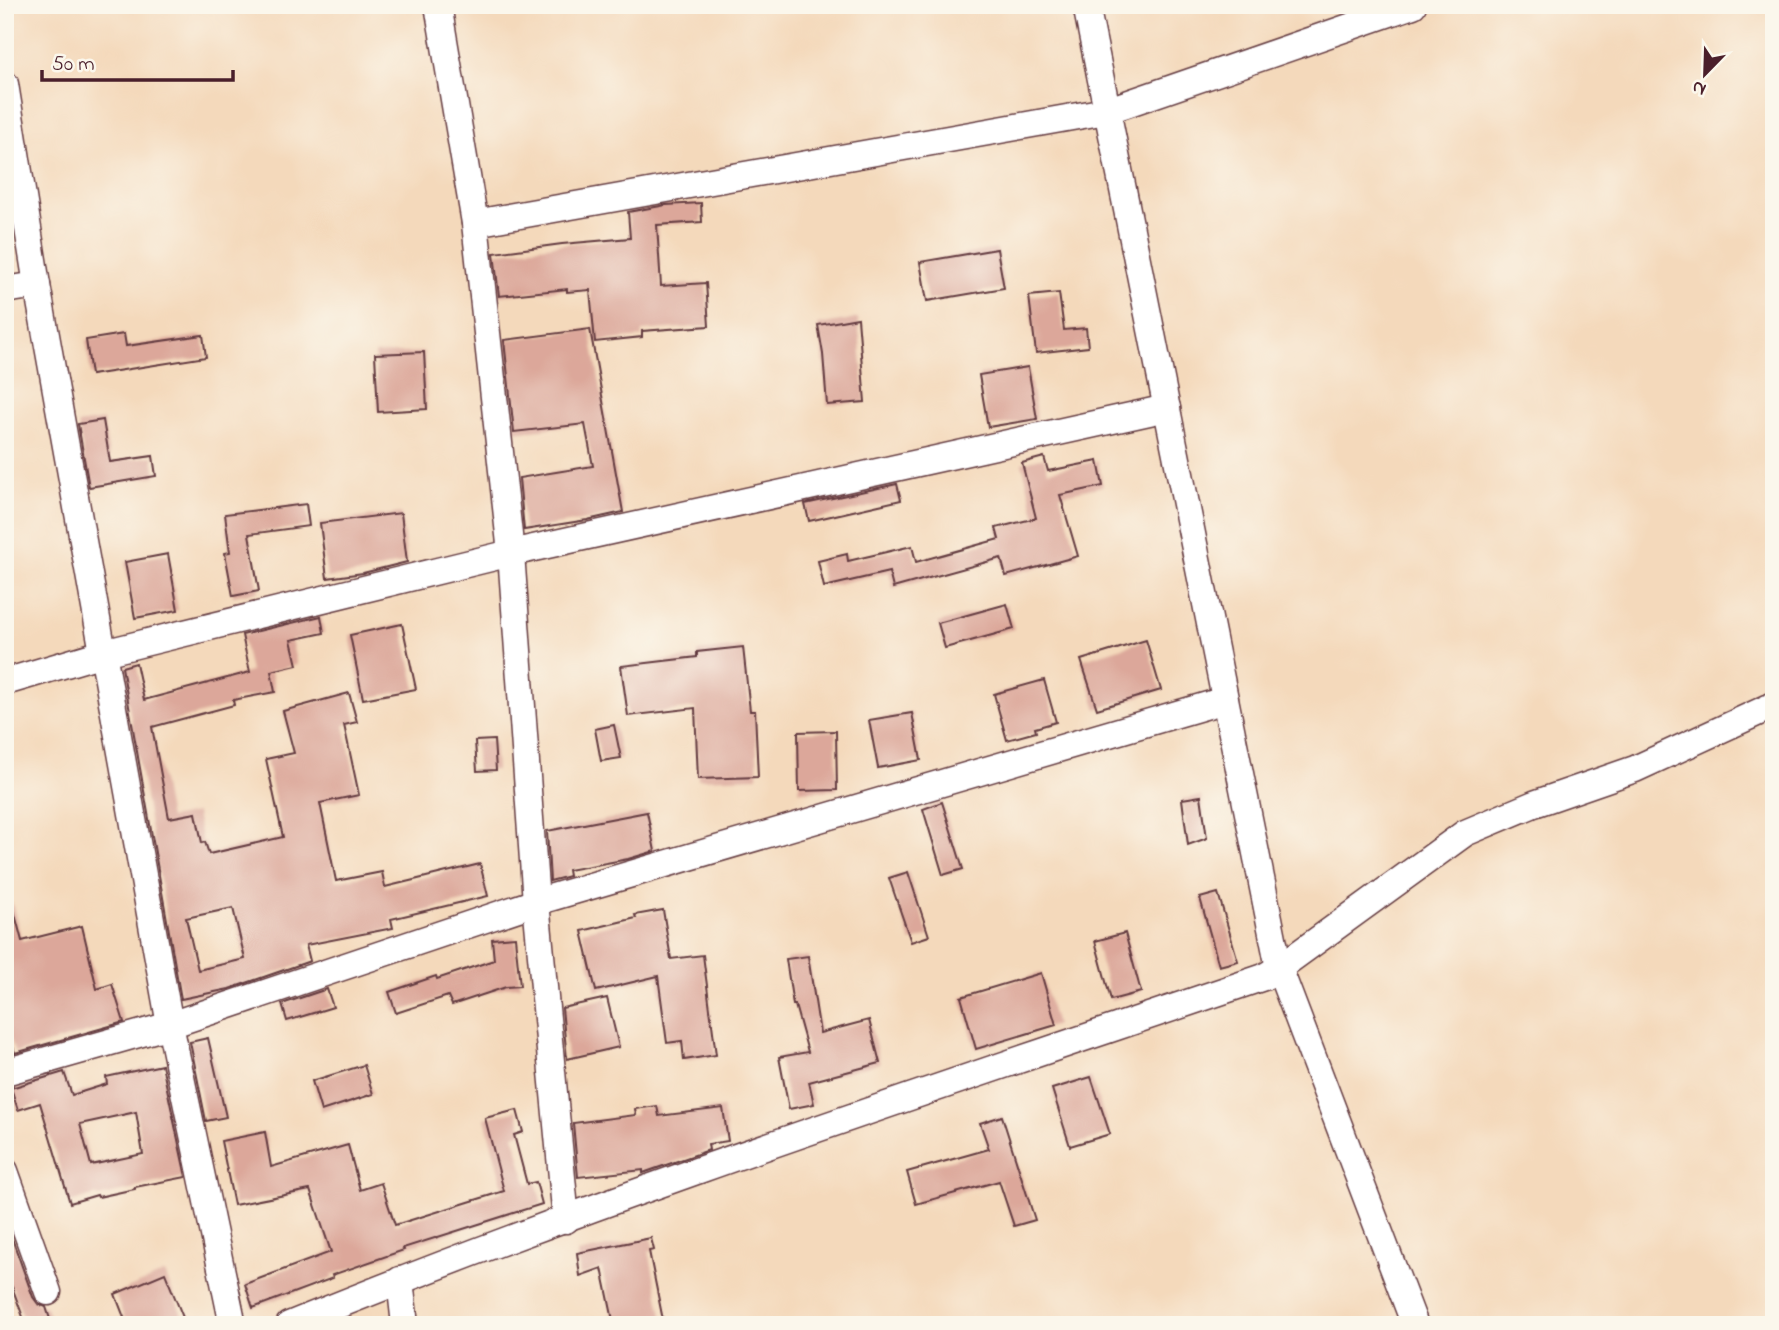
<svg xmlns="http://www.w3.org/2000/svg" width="1779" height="1330" viewBox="0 0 1779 1330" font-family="'Indie Flower',sans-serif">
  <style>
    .building { fill: #dca79a; fill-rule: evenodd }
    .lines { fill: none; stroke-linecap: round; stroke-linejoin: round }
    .minor-casing { stroke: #643b41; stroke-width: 29 }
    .minor { stroke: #fff; stroke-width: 26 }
  </style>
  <rect width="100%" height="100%" fill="#fbf7ec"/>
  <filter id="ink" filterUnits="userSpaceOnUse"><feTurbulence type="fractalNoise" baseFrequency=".0143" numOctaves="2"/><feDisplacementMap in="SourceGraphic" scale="14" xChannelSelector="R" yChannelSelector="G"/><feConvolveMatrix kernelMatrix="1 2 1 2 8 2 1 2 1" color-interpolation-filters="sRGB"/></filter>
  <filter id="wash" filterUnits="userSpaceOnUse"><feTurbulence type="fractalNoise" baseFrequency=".00686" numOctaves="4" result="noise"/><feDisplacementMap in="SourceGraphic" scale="28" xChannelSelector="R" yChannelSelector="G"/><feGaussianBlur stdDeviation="1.57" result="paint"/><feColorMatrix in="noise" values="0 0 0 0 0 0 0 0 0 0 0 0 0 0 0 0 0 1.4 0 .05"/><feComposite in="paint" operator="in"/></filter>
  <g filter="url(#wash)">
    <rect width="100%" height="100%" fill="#f4d9bb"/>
    <g id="blocks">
      <g class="building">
        <path d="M701,203L702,222L657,225L661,286L706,283L709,326L642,331V337L595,342L590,290L567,292V289L499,296L494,253L562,244L630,238L628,212L666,205Z"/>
        <path d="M997,249L1004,288L927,301L920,262Z"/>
        <path d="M1059,293L1064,330L1086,328L1088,347L1036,353L1029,296Z"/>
        <path d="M858,318L865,402L827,405L823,354L818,325Z"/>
        <path d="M590,329L623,512L587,520L524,530L519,478L593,466L585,424L514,432L504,340Z"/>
        <path d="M124,334L126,346L203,335L206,357L91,375L86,340Z"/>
        <path d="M424,352L427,409L378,412L375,354Z"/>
        <path d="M1028,367L1037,419L988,427L979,375Z"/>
        <path d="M103,420L110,462L153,456L156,476L89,487L78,424Z"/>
        <path d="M1044,457L1048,471L1098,461L1103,486L1060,495L1078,556L1006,576L1001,558L893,588L889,572L824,587L818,561L847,554L848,561L912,546L916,562L999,539L996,528L1036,518L1022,463Z"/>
        <path d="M897,484L901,500L809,521L805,504Z"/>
        <path d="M306,504L309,526L249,534L259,591L233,596L225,553L230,552L225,514Z"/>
        <path d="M401,513L407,562L363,573L327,578L320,523Z"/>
        <path d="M168,554L178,610L135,618L125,562Z"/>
        <path d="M1007,604L1014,629L945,648L938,623Z"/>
        <path d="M321,616L324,633L291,640L297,665L271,671L275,692L233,700L234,705L152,727L169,818L196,813L202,843L205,842L209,854L283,837L266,759L294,753L283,711L349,693L357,722L344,725L359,795L320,803L336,881L382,872L385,887L480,864L488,896L391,919L393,928L306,945L310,961L229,989L181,999L122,667L136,663L144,700L250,672L242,635ZM233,908L245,959L198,970L186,918Z"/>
        <path d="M402,624L416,689L363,699L350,635Z"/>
        <path d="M1146,640L1161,690L1097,709L1081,660Z"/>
        <path d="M743,647L750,711H755L758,777L698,779L695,708L628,716L621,666L697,657V652Z"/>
        <path d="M1044,680L1056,722L1035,728L1036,732L1007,740L994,694Z"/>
        <path d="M912,713L921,760L878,768L869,720Z"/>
        <path d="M614,725L621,758L601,761L595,729Z"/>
        <path d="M836,731L837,790L799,791L798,732Z"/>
        <path d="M494,740L496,770L477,771L475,741Z"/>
        <path d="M1201,796L1207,838L1188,845L1182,799Z"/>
        <path d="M942,802L963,869L943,875L923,809Z"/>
        <path d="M647,812L655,851L628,859L568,870L569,876L550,881L547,831Z"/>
        <path d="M908,872L929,936L911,942L889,878Z"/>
        <path d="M1218,893L1238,961L1219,966L1200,898Z"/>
        <path d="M12,903L22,941L82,926L97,989L112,984L124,1022L15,1053L5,1022V904Z"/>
        <path d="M663,910L671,959L703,955L716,1055L684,1060L682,1041L667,1043L658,976L596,991L582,931L636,918L635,915Z"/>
        <path d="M1125,933L1141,992L1111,1000L1095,941Z"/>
        <path d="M515,937L520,986L506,987L452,1005L448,996L396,1013L389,992L436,976L437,979L494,960L492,939Z"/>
        <path d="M808,956L820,1033L869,1020L880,1063L809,1082L814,1104L789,1109L779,1057L808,1052L795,1005H793L786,959Z"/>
        <path d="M1041,973L1056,1025L976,1049L961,997Z"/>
        <path d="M327,989L333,1007L287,1021L282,1004Z"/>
        <path d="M607,998L619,1047L567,1059L562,1008Z"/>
        <path d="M208,1038L226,1117L206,1121L190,1042Z"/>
        <path d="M162,1065L186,1177L135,1187V1189L98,1197L97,1195L70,1203L40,1103L18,1110L11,1088L64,1072L72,1095L107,1084L106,1077ZM136,1112L143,1154L91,1165L80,1124Z"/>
        <path d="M364,1065L373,1094L321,1111L312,1081Z"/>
        <path d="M1091,1077L1110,1134L1070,1146L1052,1089Z"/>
        <path d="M657,1106L659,1116L723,1108L728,1141L708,1144L709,1150L643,1173V1170L578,1177L573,1123L636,1115L635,1109Z"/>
        <path d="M517,1110L523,1132L514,1135L527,1184L536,1182L542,1204L403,1248L404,1250L332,1275L333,1278L253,1308L245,1284L331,1252L310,1190L234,1205L221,1141L265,1132L271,1167L348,1145L360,1190L381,1183L395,1225L504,1191L485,1118Z"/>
        <path d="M1002,1116L1035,1220L1014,1226L999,1181L916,1204L907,1172L989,1149L980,1123Z"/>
        <path d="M5,1219L33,1297L38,1304L46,1307L52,1325H26L12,1287L5,1289Z"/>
        <path d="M651,1238L654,1250L649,1251L664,1325H614L602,1268L580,1276L577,1253Z"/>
        <path d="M165,1273L186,1325H127L115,1294Z"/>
      </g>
    </g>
  </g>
  <g filter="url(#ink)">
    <use href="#blocks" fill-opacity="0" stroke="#643b41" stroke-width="2"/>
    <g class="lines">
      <g class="minor-casing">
        <g id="minor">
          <path d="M438,5L475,223L511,553L536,902L566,1220"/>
          <path d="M1086,5L1279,968L1415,1325"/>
          <path d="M5,84L37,285L170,1025L233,1325"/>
          <path d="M475,223L1106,111L1413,5"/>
          <path d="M5,290L37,285"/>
          <path d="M5,682L103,653L511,553L1167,408"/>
          <path d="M5,1072L170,1025L536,902L1225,700"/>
          <path d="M5,1171L48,1292"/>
          <path d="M400,1280L405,1325"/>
          <path d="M289,1325C608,1195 937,1088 1264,977L1279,968L1465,833L1534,804L1635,769L1774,705"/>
        </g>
      </g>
      <use href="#minor" class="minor"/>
    </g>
  </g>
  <rect width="1779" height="1330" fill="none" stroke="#fbf7ec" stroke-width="28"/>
  <g transform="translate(1705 74) rotate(203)" stroke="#fbf7ec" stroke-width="5" paint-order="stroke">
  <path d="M0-5L12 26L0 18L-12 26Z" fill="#4a1f2b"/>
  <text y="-10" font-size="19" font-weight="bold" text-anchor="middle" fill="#4a1f2b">N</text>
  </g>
  <path d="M42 70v10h191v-10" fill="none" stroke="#4a1f2b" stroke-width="3.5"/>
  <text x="52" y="70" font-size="21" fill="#4a1f2b" stroke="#fbf7ec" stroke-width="5" paint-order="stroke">50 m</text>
</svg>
